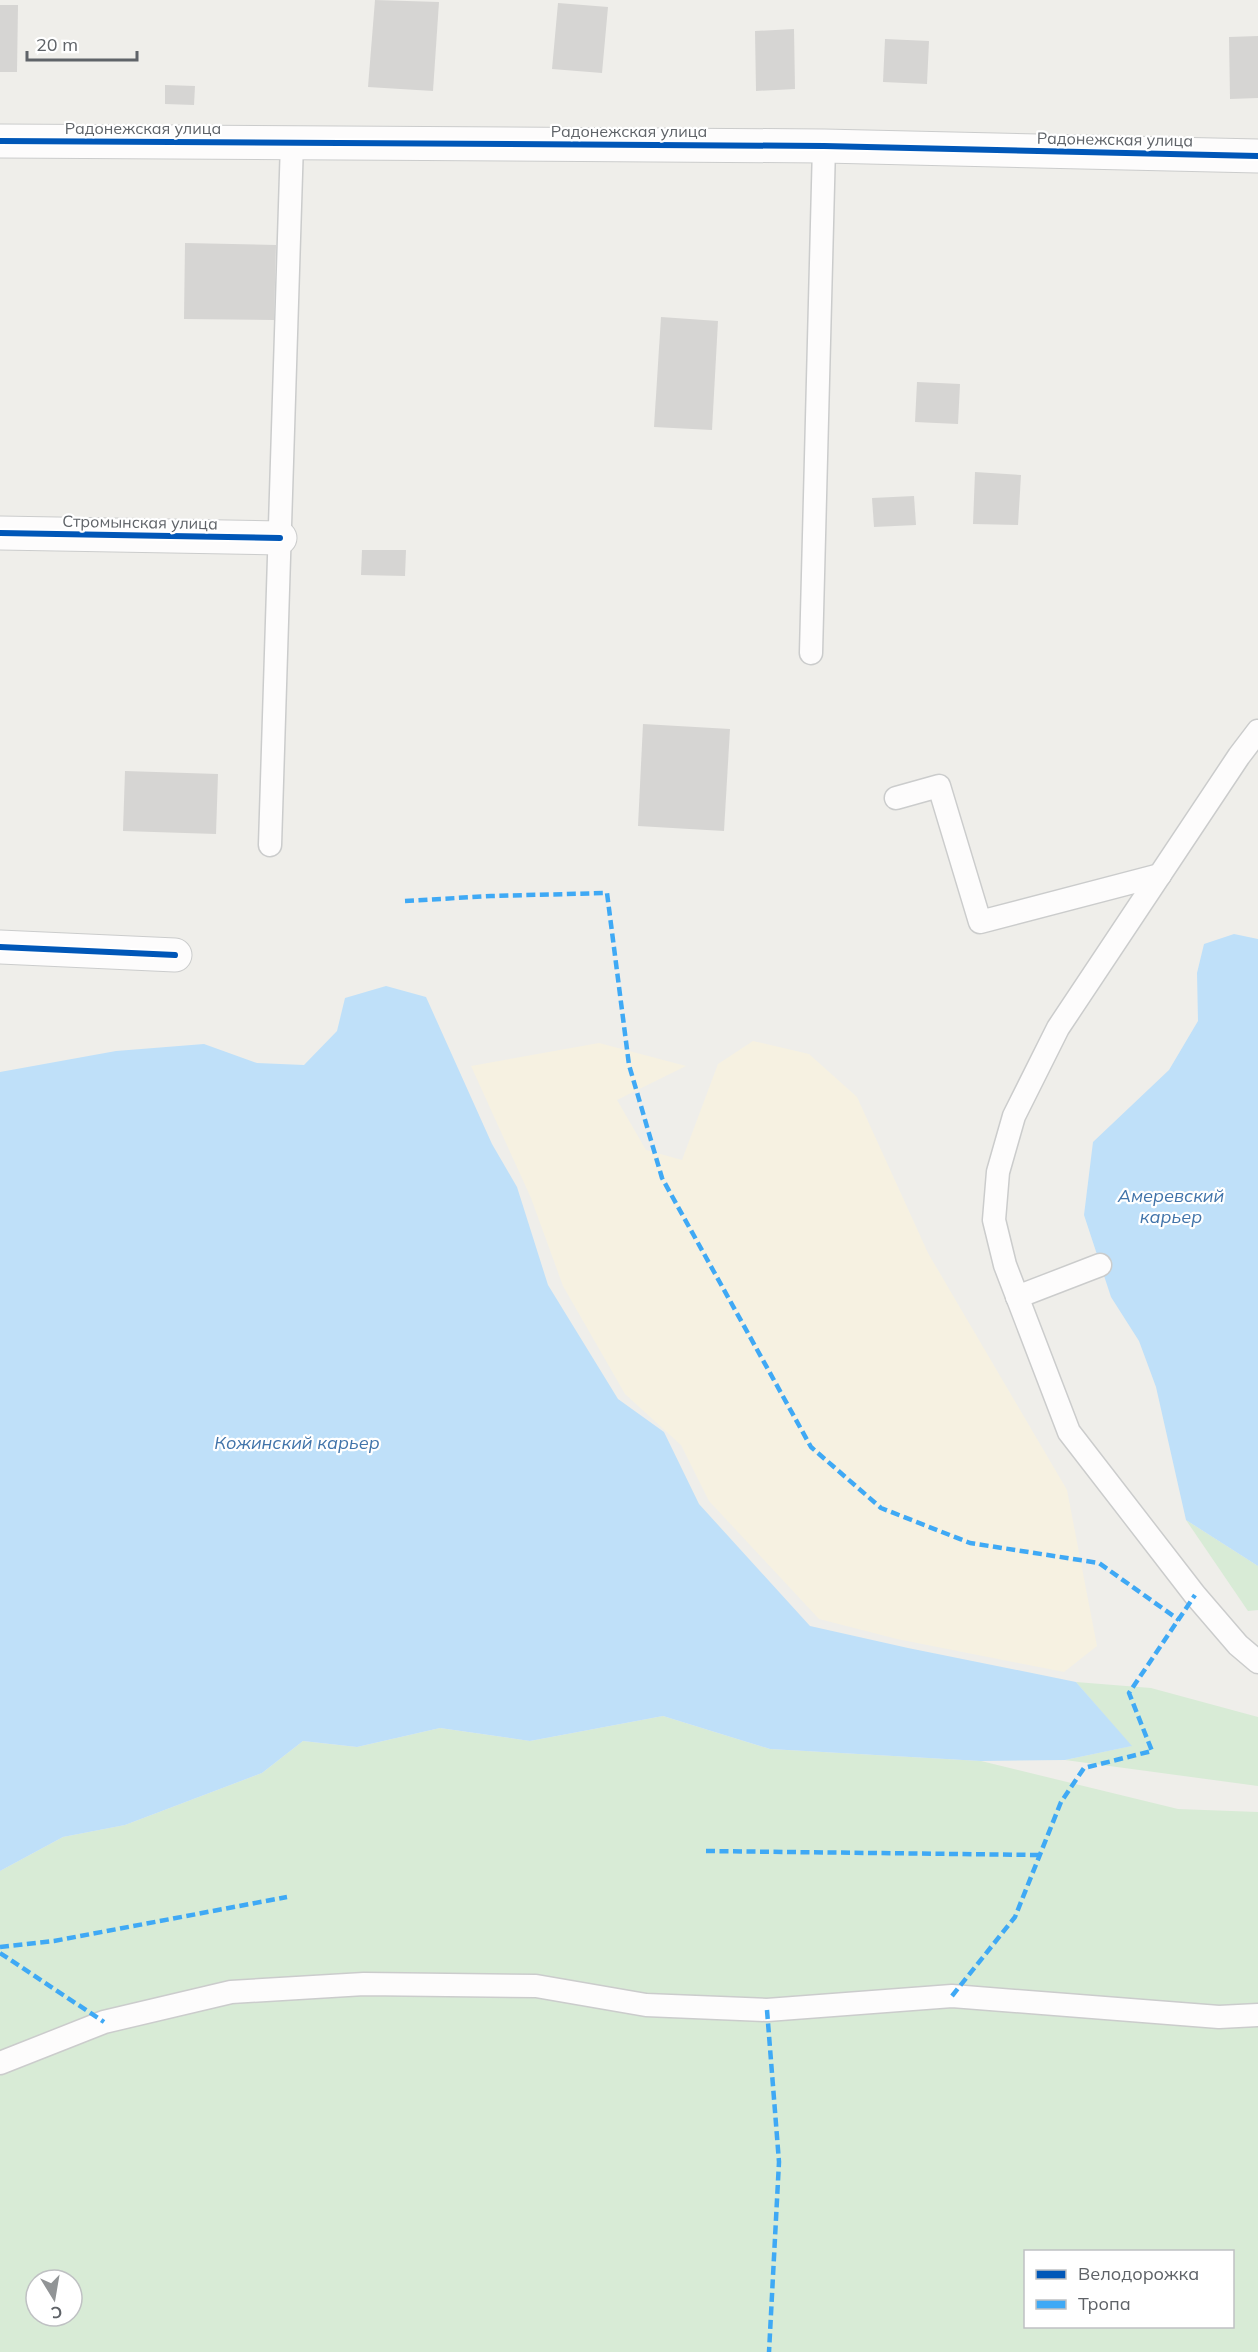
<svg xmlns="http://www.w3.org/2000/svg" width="1258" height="2352" viewBox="0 0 1258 2352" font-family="Mulish,sans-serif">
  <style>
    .green { fill: #d8ebd6; fill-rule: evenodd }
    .sand { fill: #f6f1e1 }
    .water { fill: #bfe0f9 }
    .building { fill: #d6d5d3 }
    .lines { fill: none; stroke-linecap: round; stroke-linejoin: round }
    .lane-casing { stroke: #cbcccc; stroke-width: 25 }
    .street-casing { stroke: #cbcccc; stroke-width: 35 }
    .lane { stroke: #fdfcfc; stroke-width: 22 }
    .street { stroke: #fdfcfc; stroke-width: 33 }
    .quiet { stroke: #3fa9f5; stroke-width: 4.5; stroke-dasharray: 9 4.5; stroke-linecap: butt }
    .cycleway-casing { stroke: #fff; stroke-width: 10 }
    .cycleway { stroke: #0057b8; stroke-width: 6 }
    .labels { text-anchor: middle; stroke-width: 4.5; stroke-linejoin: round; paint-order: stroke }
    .street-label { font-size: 16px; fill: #5f6368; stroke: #fff }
    .water-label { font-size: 18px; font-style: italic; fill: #4174aa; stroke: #fff }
  </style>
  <rect width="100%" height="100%" fill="#efeeea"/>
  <g class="green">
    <path d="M1186,1520L1258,1566V1610L1248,1611Z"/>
    <path d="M1076,1682L1151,1688L1258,1717V1786L1065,1760L1131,1746Z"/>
    <path d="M663,1716L770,1749L981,1761L1178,1809L1258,1812V2352H0V1871L63,1837L125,1825L262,1773L303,1741L357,1747L440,1728L530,1741ZM1026,2252H1232V2326H1026ZM36,2280H72V2316H36Z"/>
  </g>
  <path class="sand" d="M753,1041L809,1054L857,1097L928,1253L1067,1490L1097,1646L1064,1672L897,1639L819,1619L709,1501L681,1445L625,1394L563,1286L531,1198L471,1066L599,1043L686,1066L617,1100L646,1150L682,1160L718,1064Z"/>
  <g class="water">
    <path d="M1234,934L1258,939V1566L1186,1520L1156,1387L1139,1341L1111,1297L1084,1215L1093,1142L1169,1070L1198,1021L1197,973L1204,944Z"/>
    <path d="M386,986L426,997L492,1144L517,1187L548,1285L618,1399L664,1432L699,1504L810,1626L908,1648L1076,1682L1132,1746L1065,1760L981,1761L770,1749L663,1716L530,1741L440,1728L357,1747L303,1741L262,1773L125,1825L63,1837L0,1871V1072L116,1051L204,1044L257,1063L304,1065L337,1031L345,998Z"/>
  </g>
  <g class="building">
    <path d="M375,0L439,2L433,91L368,87Z"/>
    <path d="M558,3L608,7L602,73L552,69Z"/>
    <path d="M0,5H18L17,72H0Z"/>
    <path d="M794,29L795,89L756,91L755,31Z"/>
    <path d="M1258,36V98L1230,99L1229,37Z"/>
    <path d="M885,39L929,41L927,84L883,82Z"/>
    <path d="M165,85L195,86L194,105L165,104Z"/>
    <path d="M185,243L276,245L274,320L184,319Z"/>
    <path d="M661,317L718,321L712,430L654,427Z"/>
    <path d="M917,382L960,384L958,424L915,422Z"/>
    <path d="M975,472L1021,475L1018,525L973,524Z"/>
    <path d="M914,496L916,525L874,527L872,498Z"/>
    <path d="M362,550H406L405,576L361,575Z"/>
    <path d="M643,724L730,729L724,831L638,826Z"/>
    <path d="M125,771L218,774L216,834L123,831Z"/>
  </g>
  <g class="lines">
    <g class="lane-casing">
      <g id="lane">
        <path d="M811,653L824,146"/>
        <path d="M1258,731L1239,756L1058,1028L1014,1116L998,1172L994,1220L1005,1265L1069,1432L1195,1595L1238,1645L1258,1662"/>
        <path d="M896,798L939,786L980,922L1160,875"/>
        <path d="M270,845L292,142"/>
        <path d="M1017,1297L1100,1265"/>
        <path d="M0,2063L104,2022L231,1992L364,1984L536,1986L646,2005L767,2010L952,1996L1219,2017L1258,2015"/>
      </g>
    </g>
    <g class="street-casing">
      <g id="street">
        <path d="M0,141L824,146L1258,156"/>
        <path d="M0,533L280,538"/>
        <path d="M0,947L175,955"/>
      </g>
    </g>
    <use href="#lane" class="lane"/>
    <use href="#street" class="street"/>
    <g class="quiet">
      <path d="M405,901L491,896L607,893L629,1065L662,1178L811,1447L881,1508L970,1543L1099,1563L1179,1620"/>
      <path d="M706,1851L1040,1855"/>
      <path d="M0,1947L54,1941L287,1897"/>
      <path d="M0,1953L104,2022"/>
      <path d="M952,1996L1015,1917L1061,1802L1084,1768L1152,1751L1129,1693L1195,1595"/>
      <path d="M767,2010L779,2162L769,2352"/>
    </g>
    <g class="cycleway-casing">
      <g id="cycleway">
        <path d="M0,141L824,146L1258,156"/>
        <path d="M0,533L280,538"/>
        <path d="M0,947L175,955"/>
      </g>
    </g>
    <use href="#cycleway" class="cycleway"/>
  </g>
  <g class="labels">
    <g class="street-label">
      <text x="143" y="134">Радонежская улица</text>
      <text x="629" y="137">Радонежская улица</text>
      <text transform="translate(1115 139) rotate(1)" y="6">Радонежская улица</text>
      <text transform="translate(140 522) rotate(1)" y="6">Стромынская улица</text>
    </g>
    <g class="water-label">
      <text x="1171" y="1202">Амеревский<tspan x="1171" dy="21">карьер</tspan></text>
      <text x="297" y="1449">Кожинский карьер</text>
    </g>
  </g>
  <rect x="1024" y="2250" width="210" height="78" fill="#ffffff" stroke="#bfc1c3" stroke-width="1.5"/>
  <rect x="1036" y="2270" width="30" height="9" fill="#0057b8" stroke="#bfc1c3" stroke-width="1.5"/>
  <text x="1078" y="2280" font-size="18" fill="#5f6368">Велодорожка</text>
  <rect x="1036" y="2300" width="30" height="9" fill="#3fa9f5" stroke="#bfc1c3" stroke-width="1.5"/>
  <text x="1078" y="2310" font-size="18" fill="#5f6368">Тропа</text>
  <g transform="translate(54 2298) rotate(169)"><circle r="28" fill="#ffffff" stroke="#bfc1c3" stroke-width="1.5"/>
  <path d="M0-4.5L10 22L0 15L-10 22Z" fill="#919496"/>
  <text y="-9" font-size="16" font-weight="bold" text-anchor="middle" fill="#5f6368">С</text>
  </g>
  <path d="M27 51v9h110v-9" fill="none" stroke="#5f6368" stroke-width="3"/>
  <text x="36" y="51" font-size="18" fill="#5f6368" stroke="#ffffff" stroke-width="4.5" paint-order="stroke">20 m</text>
</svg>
